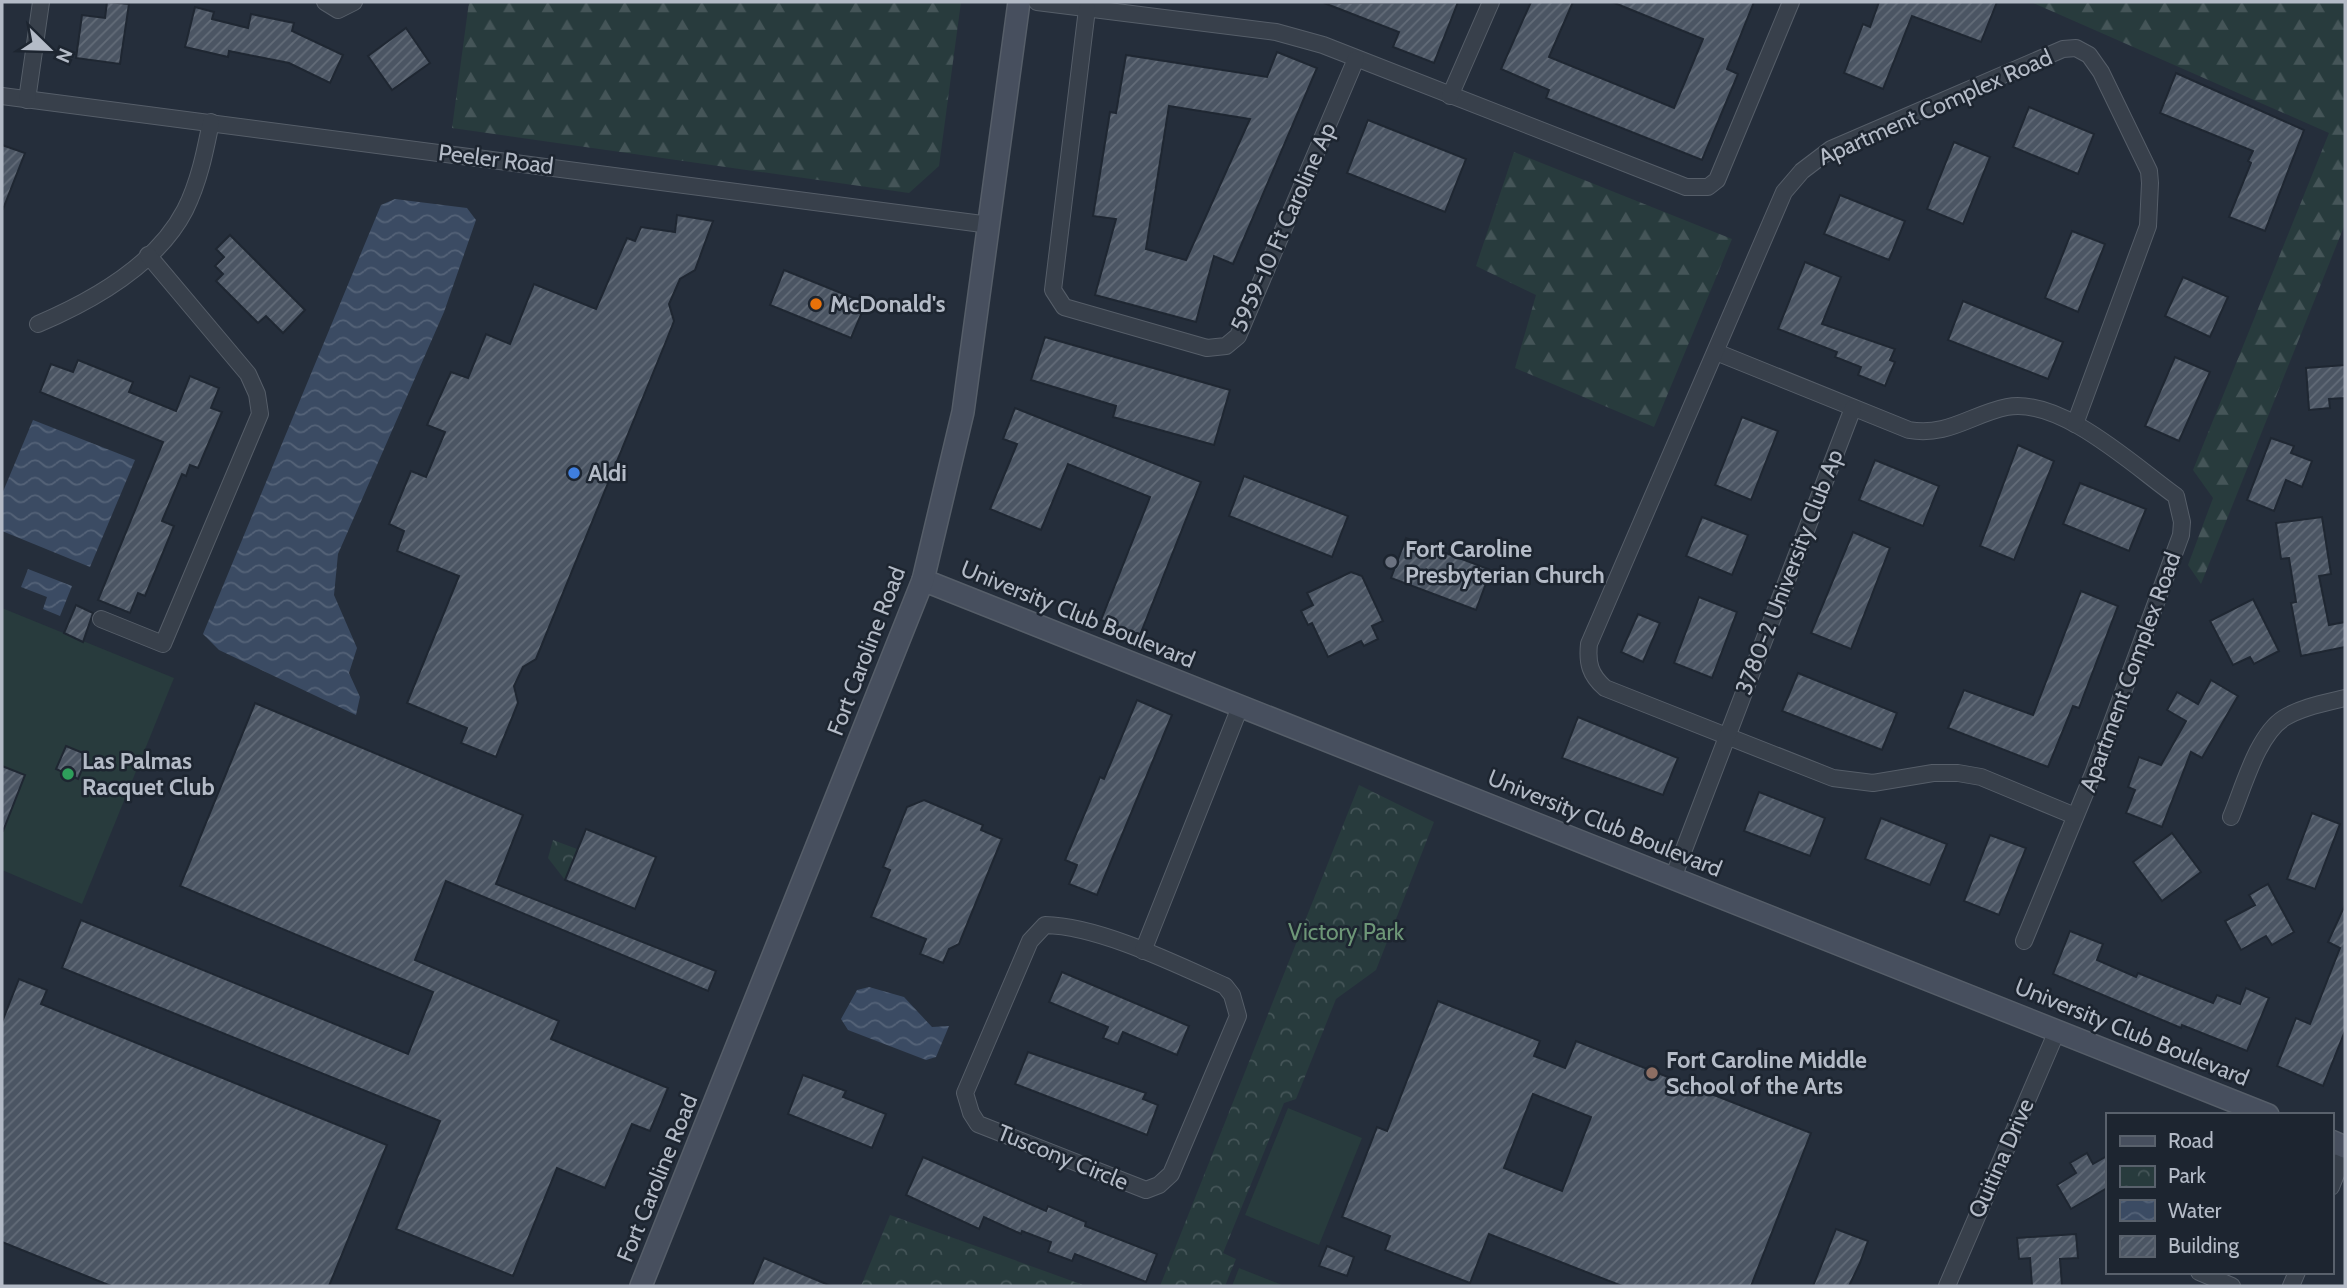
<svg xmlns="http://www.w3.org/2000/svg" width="2347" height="1288" viewBox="0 0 2347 1288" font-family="Cabin,sans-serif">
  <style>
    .grass { fill: #283b3d }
    .forest { fill: url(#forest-firs) }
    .park { fill: url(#park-crowns) }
    .water { fill: url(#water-waves) }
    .building { fill: url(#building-hatch); stroke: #1f2732; stroke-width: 2; fill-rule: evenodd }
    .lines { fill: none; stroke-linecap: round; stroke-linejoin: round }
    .street-casing { stroke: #565e69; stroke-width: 18 }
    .secondary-casing { stroke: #565e69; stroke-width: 24 }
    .street { stroke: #38404b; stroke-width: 16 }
    .secondary { stroke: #474f5e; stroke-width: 21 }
    .food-dot { fill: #e8710a; stroke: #1d2530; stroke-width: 2.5 }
    .shop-dot { fill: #3f7fe0; stroke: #1d2530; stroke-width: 2.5 }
    .worship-dot { fill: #6b7280; stroke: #1d2530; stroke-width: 2.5 }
    .leisure-dot { fill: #2e9e5b; stroke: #1d2530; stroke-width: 2.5 }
    .education-dot { fill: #8d6e63; stroke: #1d2530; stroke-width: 2.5 }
    .labels { text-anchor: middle; stroke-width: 5; stroke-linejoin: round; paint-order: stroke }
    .street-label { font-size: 23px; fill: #b4bbc7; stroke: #1d2530 }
    .poi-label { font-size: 23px; font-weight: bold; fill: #b4bbc7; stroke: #1d2530; text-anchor: start }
    .park-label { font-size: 23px; fill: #6d9677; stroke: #1d2530 }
  </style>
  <defs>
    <pattern id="forest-firs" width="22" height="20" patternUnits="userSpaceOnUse" patternTransform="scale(1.75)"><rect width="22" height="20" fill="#283b3d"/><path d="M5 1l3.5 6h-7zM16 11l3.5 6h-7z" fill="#455558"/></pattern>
    <pattern id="park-crowns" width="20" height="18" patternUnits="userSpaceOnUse" patternTransform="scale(1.75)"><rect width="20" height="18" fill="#283b3d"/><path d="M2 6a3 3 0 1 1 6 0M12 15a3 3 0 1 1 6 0" fill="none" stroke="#455558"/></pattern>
    <pattern id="water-waves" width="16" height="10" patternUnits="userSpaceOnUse" patternTransform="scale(1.75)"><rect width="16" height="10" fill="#3b4b63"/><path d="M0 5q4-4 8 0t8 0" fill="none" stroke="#556378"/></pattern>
    <pattern id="building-hatch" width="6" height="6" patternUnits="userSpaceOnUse" patternTransform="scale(1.75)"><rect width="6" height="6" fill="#4b5563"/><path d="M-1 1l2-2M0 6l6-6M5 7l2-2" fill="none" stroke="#636c78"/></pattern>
  </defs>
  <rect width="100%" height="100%" fill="#252e3b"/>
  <g class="grass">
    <path d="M2,608L174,678L82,904L2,870Z"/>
    <path d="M1288,1108L1362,1138L1319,1245L1245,1215Z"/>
    <path d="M1239,1268L1285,1286H1232Z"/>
  </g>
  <g class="forest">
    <path d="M469,2H961L939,166L909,193L452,128Z"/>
    <path d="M2031,2H2345V224L2201,584L2188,565L2213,498L2193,470L2329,133Z"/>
    <path d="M1514,152L1732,239L1654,427L1515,368L1536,295L1476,266Z"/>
  </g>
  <g class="park">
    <path d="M1359,785L1434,822L1376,970L1336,999L1296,1099L1284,1103L1223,1253L1236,1259L1225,1286H1160Z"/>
    <path d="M553,840L577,849L565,880L548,858Z"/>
    <path d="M890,1215L1086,1286H861Z"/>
  </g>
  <g class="water">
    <path d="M395,199L467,208L476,220L444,312L338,554L334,595L357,648L349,673L360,697L356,715L219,650L203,634L381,205Z"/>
    <path d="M33,420L135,460L90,567L2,531V494Z"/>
    <path d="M28,569L72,586L60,616L43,609L47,597L21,587Z"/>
    <path d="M869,987L904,997L932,1027L949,1026L936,1057L926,1060L848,1030L841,1019L857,990Z"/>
  </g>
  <g class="building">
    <path d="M107,2L129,4L120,64L76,58L82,15L105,18Z"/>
    <path d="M1458,2L1434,63L1393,47L1399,32L1324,3Z"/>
    <path d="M1531,2H1573L1549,57L1674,108L1703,39L1612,2H1754L1727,69L1738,74L1702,160L1546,98L1549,90L1501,69Z"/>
    <path d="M1879,2H1997L1981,42L1912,16L1883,89L1844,73L1863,24L1870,27Z"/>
    <path d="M195,7L214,12L212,19L248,28L251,14L294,23L292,31L343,55L330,83L289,63L229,51L228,57L185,47Z"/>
    <path d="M406,28L430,63L392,90L368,56Z"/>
    <path d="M1277,52L1317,68L1233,264L1214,256L1196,322L1095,295L1116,219L1093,216L1110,112L1116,113L1126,55L1267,77ZM1169,106L1250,119L1186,260L1146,249Z"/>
    <path d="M2176,73L2304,130L2265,231L2229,217L2251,163L2248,161L2253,151L2160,113Z"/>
    <path d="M2029,107L2094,134L2078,174L2013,147Z"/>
    <path d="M1368,120L1466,159L1445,212L1347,173Z"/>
    <path d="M1954,142L1990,157L1963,224L1927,209Z"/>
    <path d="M2,145L25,153L3,209H2Z"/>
    <path d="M1840,195L1905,221L1889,260L1824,234Z"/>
    <path d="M677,215L713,221L695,270L680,279L669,304L674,321L667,339L536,659L523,667L514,686L518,703L496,757L461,743L467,728L407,703L459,576L397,551L404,531L389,524L411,471L426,477L445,432L427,425L451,372L468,378L486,334L510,344L534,284L596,309L627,238L635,241L641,227L675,232Z"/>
    <path d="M2072,231L2105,244L2078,312L2045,298Z"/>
    <path d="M230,235L305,310L283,333L266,316L258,323L216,281L223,274L215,266L224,257L216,249Z"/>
    <path d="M1805,262L1841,277L1822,324L1895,349L1890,360L1895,362L1885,386L1858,375L1861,367L1835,357L1837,352L1778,329Z"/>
    <path d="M784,270L866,303L851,338L770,305Z"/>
    <path d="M2183,277L2228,297L2210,337L2165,316Z"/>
    <path d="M1963,301L2063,342L2048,379L1948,340Z"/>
    <path d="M1045,337L1230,390L1214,445L1113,417L1116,406L1031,380Z"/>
    <path d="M2175,357L2210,372L2179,441L2145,426Z"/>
    <path d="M78,360L133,382L129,392L176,411L190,376L219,388L211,408L222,412L198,468L190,465L186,476L182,474L162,521L174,526L145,596L138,593L130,613L98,600L163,442L40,392L51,364L73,372Z"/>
    <path d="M2345,365V398L2329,399L2330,408L2309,410L2306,368Z"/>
    <path d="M1015,408L1201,482L1140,635L1101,620L1150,497L1068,464L1041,530L990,509L1017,444L1003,439Z"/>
    <path d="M1742,417L1778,431L1751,500L1715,485Z"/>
    <path d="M2271,438L2294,446L2291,453L2312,461L2302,487L2286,480L2274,511L2247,500Z"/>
    <path d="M2018,445L2054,461L2014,560L1980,546Z"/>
    <path d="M1875,460L1939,486L1923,526L1859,500Z"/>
    <path d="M1244,476L1348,516L1332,557L1229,516Z"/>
    <path d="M2080,483L2146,509L2129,551L2063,524Z"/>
    <path d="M1702,517L1748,535L1732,575L1686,556Z"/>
    <path d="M2322,517L2331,574L2319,576L2329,625L2345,622V647L2301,656L2291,603L2296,602L2289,558L2281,559L2276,523Z"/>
    <path d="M1853,532L1890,548L1851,649L1811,633Z"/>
    <path d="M1406,538L1491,570L1476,610L1391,578Z"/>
    <path d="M1351,572L1362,576L1383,621L1372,626L1378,639L1364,646L1361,641L1328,657L1312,623L1308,625L1301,611L1313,605L1307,593Z"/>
    <path d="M2081,591L2118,606L2079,708L2073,706L2048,767L1948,728L1964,690L2033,715Z"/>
    <path d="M1699,597L1737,612L1712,678L1674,663Z"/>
    <path d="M2253,599L2279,651L2254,664L2250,657L2233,665L2210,621Z"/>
    <path d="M76,605L93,613L83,642L64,633Z"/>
    <path d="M1638,614L1660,623L1643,662L1621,652Z"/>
    <path d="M1798,673L1897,713L1882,750L1782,711Z"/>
    <path d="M2211,680L2238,696L2202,758L2191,752L2162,827L2126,813L2135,790L2128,787L2139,757L2161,765L2186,721L2167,710L2177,692L2198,704Z"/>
    <path d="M1137,700L1172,715L1097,895L1069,884L1077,865L1065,860L1100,777L1104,779Z"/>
    <path d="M255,703L523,815L496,884L716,971L708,991L446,881L415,960L559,1021L551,1039L668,1088L650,1131L632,1124L605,1188L557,1168L513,1276L396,1229L440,1121L62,968L81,920L408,1054L433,992L180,886Z"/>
    <path d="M1578,717L1678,758L1663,795L1562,758Z"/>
    <path d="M66,746L88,755L78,779L56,769Z"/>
    <path d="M2,766L25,775L3,831H2Z"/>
    <path d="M1759,792L1825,818L1810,856L1744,831Z"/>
    <path d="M924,800L983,825L981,830L1002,839L959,944L949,949L943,963L920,954L926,939L871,917L890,870L883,867L907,807Z"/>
    <path d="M2312,813L2340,824L2315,889L2287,879Z"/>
    <path d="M1881,818L1947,844L1930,885L1865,859Z"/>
    <path d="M586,829L656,857L635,909L565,880Z"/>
    <path d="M2172,833L2201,872L2162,901L2133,862Z"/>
    <path d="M1990,835L2026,848L1999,915L1964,901Z"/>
    <path d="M2268,884L2294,932L2272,945L2266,936L2241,950L2225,921L2255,905L2249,895Z"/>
    <path d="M2345,905V1031L2323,1086L2277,1066L2296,1018L2310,1024L2340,948L2328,942Z"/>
    <path d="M2070,931L2103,944L2097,960L2136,977L2138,973L2213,1003L2217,995L2240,1004L2246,988L2269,998L2247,1051L2182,1025L2181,1028L2053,974Z"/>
    <path d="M1062,972L1189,1026L1177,1055L1123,1032L1118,1044L1103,1038L1108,1027L1049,1002Z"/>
    <path d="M19,979L47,990L41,1004L387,1145L329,1286H111L2,1242V1022Z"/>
    <path d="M1438,1001L1540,1041L1534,1056L1565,1068L1576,1041L1811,1133L1751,1286H1622L1489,1234L1470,1283L1385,1250L1390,1236L1342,1217L1377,1127L1387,1131ZM1533,1094L1591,1117L1562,1191L1504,1168Z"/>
    <path d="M1028,1052L1146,1093L1143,1099L1158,1105L1147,1135L1015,1084Z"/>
    <path d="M803,1075L846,1091L843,1097L886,1114L872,1148L788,1114Z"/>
    <path d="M2087,1153L2093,1164L2107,1156V1188L2071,1209L2057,1185L2076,1173L2070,1163Z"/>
    <path d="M923,1157L1046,1211L1048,1206L1086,1222L1085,1226L1157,1254L1146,1282L1075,1254L1072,1261L1048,1252L1051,1242L1022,1231L1021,1234L984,1217L979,1229L906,1195Z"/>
    <path d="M1836,1229L1868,1241L1860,1263L1849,1286H1813Z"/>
    <path d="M2076,1234L2078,1258L2060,1259L2062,1286H2032L2030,1258L2019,1259L2017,1238Z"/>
    <path d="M1327,1246L1354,1257L1347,1276L1319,1266Z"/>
    <path d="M764,1258L831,1286H752Z"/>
  </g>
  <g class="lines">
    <g class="street-casing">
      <g id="street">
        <path d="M325,2L338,10L354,2"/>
        <path d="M1037,2L1276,32L1323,45L1686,187H1708L1717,180L1791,2"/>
        <path d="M1087,9L1053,290L1064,307L1207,348L1226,346L1238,336L1356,59"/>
        <path d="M2,96L990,225"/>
        <path d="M1450,96L1491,2"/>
        <path d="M27,100L41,2"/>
        <path d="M38,324C92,301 157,264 185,210C199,182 205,152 211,122"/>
        <path d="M1716,352L1909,430C1947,437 1972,414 2007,407C2061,397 2134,466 2176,496L2182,522L2181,535L2093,774L2024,941"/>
        <path d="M2075,424L2148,226L2150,183L2149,171L2101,72L2089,55L2076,48L2063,49L1831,149L1802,171L1784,192L1589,644C1587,663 1590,675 1605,688L1833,778L1873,783L1933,773H1958L1981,777L2075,816"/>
        <path d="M101,619L163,644L260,414L257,394L248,374L148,255"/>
        <path d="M2231,817C2243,789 2257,735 2284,718C2302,707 2325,703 2345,698"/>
        <path d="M1673,878L1853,408"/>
        <path d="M1045,925C1099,926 1176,964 1225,986L1232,995L1238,1016L1171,1174L1159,1185L1146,1190L978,1124L971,1113L965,1093L1030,941Z"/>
        <path d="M1143,951L1240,707"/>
        <path d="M2331,1187L2345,1152"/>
        <path d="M2199,1272L2232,1286"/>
        <path d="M1947,1286L2057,1031"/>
        <path d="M2291,1286L2297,1272"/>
      </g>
    </g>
    <g class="secondary-casing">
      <g id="secondary">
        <path d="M923,580L2268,1115"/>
        <path d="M2331,1141L2345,1147"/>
        <path d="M641,1286L923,580L963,412L1019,2"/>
      </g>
    </g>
    <use href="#street" class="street"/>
    <use href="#secondary" class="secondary"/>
  </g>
  <circle class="food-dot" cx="816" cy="304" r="7"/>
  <circle class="shop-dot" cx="574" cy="473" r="7"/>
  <circle class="worship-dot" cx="1391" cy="562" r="7"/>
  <circle class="leisure-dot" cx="68" cy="774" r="7"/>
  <circle class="education-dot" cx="1652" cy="1073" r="7"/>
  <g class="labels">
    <g class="street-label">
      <text transform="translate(1935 107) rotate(-24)" y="8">Apartment Complex Road</text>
      <text transform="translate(496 159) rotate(7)" y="8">Peeler Road</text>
      <text transform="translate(1283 227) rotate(-66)" y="8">5959-10 Ft Caroline Ap</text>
      <text transform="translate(1789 572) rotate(-69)" y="8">3780-2 University Club Ap</text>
      <text transform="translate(1078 614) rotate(22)" y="8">University Club Boulevard</text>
      <text transform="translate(866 651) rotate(-69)" y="8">Fort Caroline Road</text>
      <text transform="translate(2130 672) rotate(-70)" y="8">Apartment Complex Road</text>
      <text transform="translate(1605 823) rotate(22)" y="8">University Club Boulevard</text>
      <text transform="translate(2132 1032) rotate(22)" y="8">University Club Boulevard</text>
      <text transform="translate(1063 1157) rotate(22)" y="8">Tuscony Circle</text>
      <text transform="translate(2001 1158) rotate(-66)" y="8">Quitina Drive</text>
      <text transform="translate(657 1178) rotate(-68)" y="8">Fort Caroline Road</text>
    </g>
    <g class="poi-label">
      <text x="830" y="312">McDonald's</text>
      <text x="588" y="481">Aldi</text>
      <text x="1405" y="557">Fort Caroline<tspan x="1405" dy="26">Presbyterian Church</tspan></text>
      <text x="82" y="769">Las Palmas<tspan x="82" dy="26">Racquet Club</tspan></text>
      <text x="1666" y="1068">Fort Caroline Middle<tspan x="1666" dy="26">School of the Arts</tspan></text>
    </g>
    <g class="park-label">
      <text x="1346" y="940">Victory Park</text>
    </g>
  </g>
  <rect width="2347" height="1288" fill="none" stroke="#b4bbc7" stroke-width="7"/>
  <rect x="2106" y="1113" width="228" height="161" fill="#1d2530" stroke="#59616c" stroke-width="2"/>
  <rect x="2120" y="1136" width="35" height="10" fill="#474f5e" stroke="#59616c" stroke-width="2"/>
  <text x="2168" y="1148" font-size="21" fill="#b4bbc7">Road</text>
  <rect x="2120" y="1166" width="35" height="21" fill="url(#park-crowns)" stroke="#59616c" stroke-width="2"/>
  <text x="2168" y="1183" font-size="21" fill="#b4bbc7">Park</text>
  <rect x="2120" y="1200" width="35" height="21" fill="url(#water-waves)" stroke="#59616c" stroke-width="2"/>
  <text x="2168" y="1218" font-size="21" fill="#b4bbc7">Water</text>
  <rect x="2120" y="1236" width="35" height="21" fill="url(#building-hatch)" stroke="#59616c" stroke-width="2"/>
  <text x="2168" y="1253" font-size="21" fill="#b4bbc7">Building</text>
  <g transform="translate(49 49) rotate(113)" stroke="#1d2530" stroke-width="5" paint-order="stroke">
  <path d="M0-5L12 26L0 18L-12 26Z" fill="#b4bbc7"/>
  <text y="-10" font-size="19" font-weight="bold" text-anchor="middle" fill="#b4bbc7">N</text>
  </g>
</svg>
